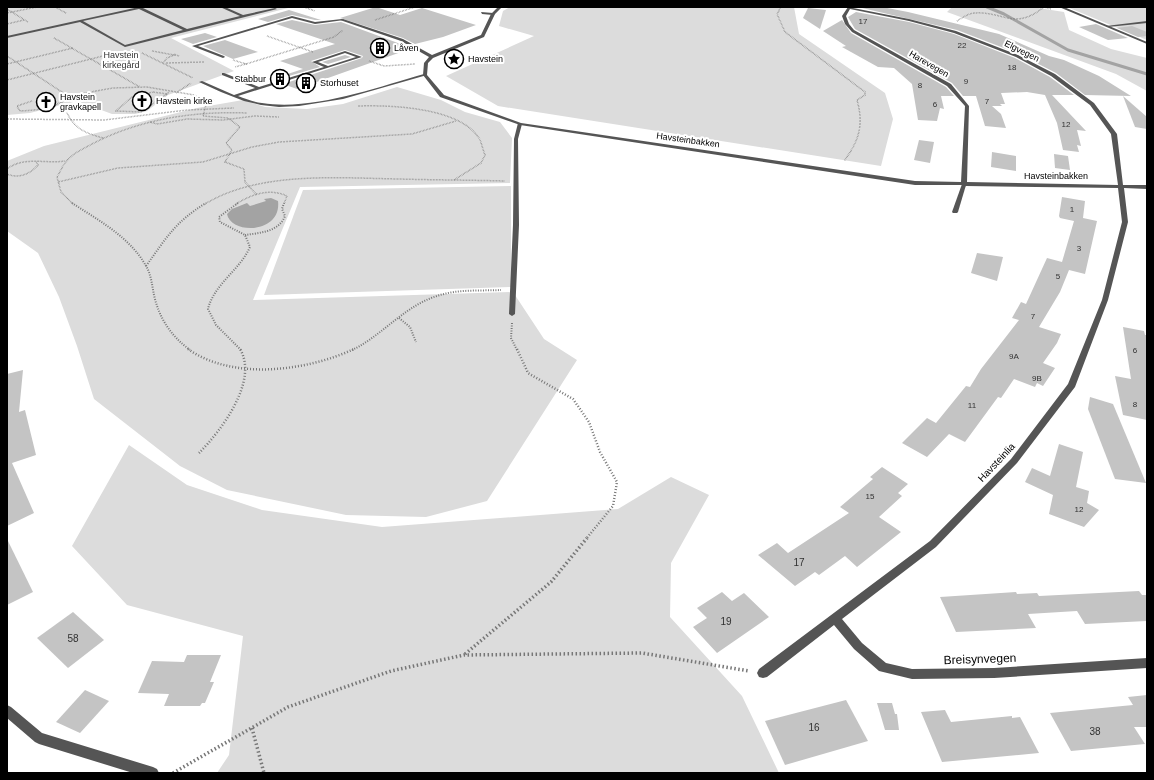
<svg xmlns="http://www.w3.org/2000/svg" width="1154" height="780" viewBox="0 0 1154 780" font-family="Helvetica,sans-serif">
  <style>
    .green { fill: #dcdcdc }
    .water { fill: #a3a3a3 }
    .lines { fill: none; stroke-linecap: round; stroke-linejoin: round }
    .stream { stroke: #a3a3a3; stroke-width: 3 }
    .building { fill: #c4c4c4 }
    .path-far3 { stroke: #777; stroke-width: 1.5; stroke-dasharray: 0.5 1; stroke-linecap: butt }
    .path-far2 { stroke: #777; stroke-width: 2; stroke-dasharray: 1 1.5; stroke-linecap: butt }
    .path-far1 { stroke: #777; stroke-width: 2.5; stroke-dasharray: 1 2; stroke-linecap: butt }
    .path { stroke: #777; stroke-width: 3.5; stroke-dasharray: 1.5 2.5; stroke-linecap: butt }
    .lane { fill: #555; fill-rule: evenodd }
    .street { fill: #555; fill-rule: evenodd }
    .labels { text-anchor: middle; stroke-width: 4; stroke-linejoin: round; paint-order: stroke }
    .number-label { font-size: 8px; fill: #313131 }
    .far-poi-label { font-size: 9px; fill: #000; stroke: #fff; text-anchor: start }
    .far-street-label { font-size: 9px; fill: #000; stroke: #fff }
    .far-park-label { font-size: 9px; fill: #333; stroke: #fff }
    .street-label { font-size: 10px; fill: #000; stroke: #fff }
    .near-number-label { font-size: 10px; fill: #313131 }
    .near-street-label { font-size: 12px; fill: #000; stroke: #fff }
  </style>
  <rect width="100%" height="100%" fill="#fff"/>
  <g class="green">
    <path d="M7,7H292L171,38L234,71L168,95L147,111L135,114H112L77,101L30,113L7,115Z"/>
    <path d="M510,7H794L799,34L885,93L893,119L881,166L498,106L446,76L534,36L499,26L503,11Z"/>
    <path d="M952,7H1032L1064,12L1069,30L1111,49L1147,58V91L1116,74L947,12Z"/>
    <path d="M1067,7H1147V40Z"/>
    <path d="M397,87L441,100L465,112L500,122L512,138L510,183L300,187L253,300L513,292L544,339L577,360L487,501L426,517L346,515L227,490L180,466L94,399L77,346L59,297L38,253L7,231V161L44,146L197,108L243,100L265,107L307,109L343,104Z"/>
    <path d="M511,186V287L264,295L303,190Z"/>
    <path d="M129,445L187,485L262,510L382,527L618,509L671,477L709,495L671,563L670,617L742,696L779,773H217L229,755L243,636L127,605L72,546Z"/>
  </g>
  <path class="water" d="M271,198L278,201C282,234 231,235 227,214L232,209L247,203L250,206L266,201L264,199Z"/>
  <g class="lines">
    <path class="stream" d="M987,7L1004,14L1068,50L1147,74"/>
  </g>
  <g class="building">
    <path d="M376,7L400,15L422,8L476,25L443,37L415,44L403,38L340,18Z"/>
    <path d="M864,7H882L908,12L999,34L1049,56L1064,60L1099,76L1131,96L1085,95L1056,73L1019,54L957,30L862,8Z"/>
    <path d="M808,8L826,10L820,29L803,18Z"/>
    <path d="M289,10L321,20H315L292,15L268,22L258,19Z"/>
    <path d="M856,12L909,22L954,34L1015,58L1050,77L1074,95H1052L1086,131L1077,130L1081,146L1077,145L1079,152L1063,150L1057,123L1045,95L1027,92L1001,93L1005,104H1000L1002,106H992L1001,114L1006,128L985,126L976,96H963L952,83L855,29L848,17Z"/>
    <path d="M292,20L315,25L341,22L406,46L396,48L404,51L297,89L283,84L362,58L363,56L345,50L311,61L320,67L275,80L272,79L303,69L280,61L335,44L276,24Z"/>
    <path d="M842,20L851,33L946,87L954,96H941L944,109L940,108L937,121L918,120L912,84L894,68L878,67L842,47L846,46L823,31Z"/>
    <path d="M1096,24L1128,38L1108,40L1079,27Z"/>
    <path d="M1132,26L1147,32V36L1138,37L1117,28Z"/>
    <path d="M205,33L217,37L193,44L181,39Z"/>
    <path d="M225,40L258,52L233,59L203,46Z"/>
    <path d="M345,55L351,57L328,64L322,62Z"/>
    <path d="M1123,96L1147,117V129L1135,127Z"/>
    <path d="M919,140L934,142L930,163L914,160Z"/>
    <path d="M992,152L1016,156V171L991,167Z"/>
    <path d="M1054,154L1068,156L1070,170L1055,168Z"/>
    <path d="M1062,197L1085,201L1083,218L1097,221L1085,274L1069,270L1060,292L1039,327L1061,334L1057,343L1043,363L1055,368L1043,386L1037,383L1035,387L1014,379L1001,398L998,397L965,442L949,434L927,457L902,443L927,418L936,423L966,386L970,387L981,369L1019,320L1012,318L1021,302L1026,304L1047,258L1062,262L1074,221L1060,218L1059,216Z"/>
    <path d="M977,253L1003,257L997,281L971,273Z"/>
    <path d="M1123,327L1144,331L1145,335H1147V420L1123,415L1115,376L1131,379Z"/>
    <path d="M23,370L19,412L25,410L36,455L12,463L34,513L7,526V374Z"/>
    <path d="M1090,397L1113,404L1146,483L1115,479L1088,409Z"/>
    <path d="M1059,444L1083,452L1076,487L1089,491L1087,503L1099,510L1084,527L1049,514L1053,495L1025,482L1032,468L1050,476Z"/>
    <path d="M882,467L908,484L898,493L902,496L879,517L901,532L857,567L845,556L819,575L815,572L795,586L758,555L777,543L788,553L849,513L840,507L873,479L870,477Z"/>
    <path d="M7,539L33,592L7,605Z"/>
    <path d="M1139,591L1142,595H1147V621L1085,624L1077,611L1028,614L1036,628L956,632L940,597L1016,592L1017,594L1037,593L1039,596Z"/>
    <path d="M722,592L732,601L744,593L769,617L717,653L693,627L707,618L697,608Z"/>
    <path d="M73,612L104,640L68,668L37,638Z"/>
    <path d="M187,655H221L210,682H214L205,703H202L200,706H164L169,694L138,693L152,661L184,662Z"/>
    <path d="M85,690L109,701L80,733L56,722Z"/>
    <path d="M1147,695V727H1134L1145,744L1071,751L1050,713L1133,705L1128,697Z"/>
    <path d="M846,700L868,741L785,765L765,721Z"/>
    <path d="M877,703H892L895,714H897L899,730H885Z"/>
    <path d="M945,710L951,722L1012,716V718L1020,717L1039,753L942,762L921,712Z"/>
  </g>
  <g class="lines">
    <g class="path-far3">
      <path d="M55,7L66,13"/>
      <path d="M304,7L315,11"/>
      <path d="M781,7L777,14L785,32L865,92V95L857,100C864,125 859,141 844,161"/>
      <path d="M7,9L28,22"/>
      <path d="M7,13L37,7"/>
      <path d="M375,20L415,7"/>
      <path d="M957,21C962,18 967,14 974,13C1004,11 1014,31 1044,7L1051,9"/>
      <path d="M7,24L24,20"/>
      <path d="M267,36L313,52"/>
      <path d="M54,38L140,87"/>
      <path d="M152,51L180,56"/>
      <path d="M142,53L193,78"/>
      <path d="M7,56L68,96L113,88L147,87L194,95L201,99L206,105L203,116L228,118L240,127L226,143L232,150L225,162L244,169L245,182L257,195"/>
      <path d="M233,60L246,64L235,67"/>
      <path d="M369,61L384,66L415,64"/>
      <path d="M163,63L167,58L176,54"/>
      <path d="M166,63L204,62"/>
      <path d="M7,64L73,48"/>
      <path d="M246,64L334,37L343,30"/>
      <path d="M7,80L115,53"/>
      <path d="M153,92L167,94L141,112L116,111L132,97Z"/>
      <path d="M176,93L191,83"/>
      <path d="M167,94L169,92"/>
      <path d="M32,101L17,106L20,111C36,110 57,109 68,96"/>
      <path d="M62,102C72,126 78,131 103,138"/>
      <path d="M205,102L214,100"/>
      <path d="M358,106C390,105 462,107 480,140C482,145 483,150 485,155L481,163L454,180"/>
      <path d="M7,119L104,120L187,110L234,108"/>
      <path d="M150,122L157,124L187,119L223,120L255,116L279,117"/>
      <path d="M7,169C24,156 45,164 65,161"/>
      <path d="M7,174C19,179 30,174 38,165L36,161"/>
      <path d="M58,182L118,168L203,162L252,147L279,142L412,134L456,121"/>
      <path d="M73,204L61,192L57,177C60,172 62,167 65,163C71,154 83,149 92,144C140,119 194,111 247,113"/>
      <path d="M205,204C259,171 338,178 399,179C434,180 470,180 505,181"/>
      <path d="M236,204C252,194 270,188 287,196L284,204"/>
    </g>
    <g class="path-far2">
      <path d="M72,203C98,220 130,237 146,266C151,274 152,285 154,295C159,318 171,336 190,350"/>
      <path d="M238,203L219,217L220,222L245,235"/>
      <path d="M245,235C259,233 279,232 285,216L282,209L284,203"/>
      <path d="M146,266C167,237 175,222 206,203"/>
      <path d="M399,318L410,327L416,342"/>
      <path d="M512,323L511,338L517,350"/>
      <path d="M241,350L216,325L208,309C214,284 240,270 250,247L245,235"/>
      <path d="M352,350C382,336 404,306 437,296C457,289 480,291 501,290"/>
    </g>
    <g class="path-far1">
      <path d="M188,349C233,381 307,371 354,349"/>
      <path d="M517,349L528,373L573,399L589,422L600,452L617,482L613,506L586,539"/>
      <path d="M199,453C221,431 259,381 240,349"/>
    </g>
    <g class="path">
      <path d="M465,654L551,582L587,538"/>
      <path d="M252,728L264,773"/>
      <path d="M173,773L288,707L391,671L464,655L642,653L749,671"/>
    </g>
    <g class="lane">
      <path d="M139,7H147L143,8L187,29L240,16L220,7H225L243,15L275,8L277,9L125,47L80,22L7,38V36ZM139,9L183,30L125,45L83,21Z"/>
      <path d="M481,12L493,13L495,14L493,15L482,14Z"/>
      <path d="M292,16L315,22L342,19L344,20L315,24L292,18L198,46L224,56L225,57L223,58L192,46Z"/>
      <path d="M1147,21V23L1108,27L1106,26Z"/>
      <path d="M345,51L362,57L238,96C246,99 254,102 262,103C312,111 375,88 424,74L427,75L343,99L299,106L279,107L261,105L244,101L221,92L199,82L202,81L234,95L255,88L222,75V73H224L259,87L324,67L312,62ZM345,53L356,57L328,66L318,62Z"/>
      <path d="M518,123L522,124L518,139L519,225L515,314L512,316L509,314L513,225L514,139Z"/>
      <path d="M962,184L966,185L958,212L957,213H953L952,212Z"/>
    </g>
    <g class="street">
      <path d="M498,7H502L495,14L484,37L433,58L428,63L427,75L444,95L521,123L915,181L961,182L965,106L947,86L852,32L845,24L842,16L848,7L909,19L956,31L1018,55L1055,74L1094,103L1117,134L1123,185H1147V189L1124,188L1128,222L1108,300L1075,387L1017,463L936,547L842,619L862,643L886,663L912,669L994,668L1147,658V668L994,678L912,679L879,671L854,649L834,625L767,677L763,678L759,677L757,673L759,669L930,541L1011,459L1068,384L1102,300L1122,222L1118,188L966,186L964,187L962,185H915L520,125L440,97L423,75L424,63L429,57L401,41L340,20L343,19L403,39L432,55L481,35L491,14ZM850,9L909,21L954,33L1016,57L1051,76L1090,105L1111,134L1118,185L967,182L969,106L951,84L854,30L849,24L846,16Z"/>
      <path d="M1059,7H1064L1147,42V44Z"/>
      <path d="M7,705L11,707L42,733L153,767L157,769L159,773H133L39,744L35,742L7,718Z"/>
    </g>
  </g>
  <defs>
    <g id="building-ring" transform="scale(1)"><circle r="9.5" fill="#fff" stroke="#000" stroke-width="1.5"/><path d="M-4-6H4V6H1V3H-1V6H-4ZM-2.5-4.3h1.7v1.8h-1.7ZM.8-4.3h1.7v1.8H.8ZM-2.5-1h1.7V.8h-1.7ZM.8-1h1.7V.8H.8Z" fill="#000"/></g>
    <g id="sight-ring" transform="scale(1)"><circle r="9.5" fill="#fff" stroke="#000" stroke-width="1.5"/><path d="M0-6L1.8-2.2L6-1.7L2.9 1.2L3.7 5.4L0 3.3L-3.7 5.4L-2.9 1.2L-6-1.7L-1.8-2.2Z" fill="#000"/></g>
    <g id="church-ring" transform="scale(1)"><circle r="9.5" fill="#fff" stroke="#000" stroke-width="1.5"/><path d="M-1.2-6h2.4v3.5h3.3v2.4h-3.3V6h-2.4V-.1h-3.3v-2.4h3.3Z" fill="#000"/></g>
  </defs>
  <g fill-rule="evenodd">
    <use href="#building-ring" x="380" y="48"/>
    <use href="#sight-ring" x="454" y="59"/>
    <use href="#building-ring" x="280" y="79"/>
    <use href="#building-ring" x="306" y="83"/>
    <use href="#church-ring" x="142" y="101"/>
    <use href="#church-ring" x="46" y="102"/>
  </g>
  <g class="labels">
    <g class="number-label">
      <text x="863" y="24">17</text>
      <text x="962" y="48">22</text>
      <text x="1012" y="70">18</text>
      <text x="966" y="84">9</text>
      <text x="920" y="88">8</text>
      <text x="987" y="104">7</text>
      <text x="935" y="107">6</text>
      <text x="1066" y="127">12</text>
      <text x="1072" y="212">1</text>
      <text x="1079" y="251">3</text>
      <text x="1058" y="279">5</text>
      <text x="1033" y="319">7</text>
      <text x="1135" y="353">6</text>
      <text x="1014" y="359">9A</text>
      <text x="1037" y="381">9B</text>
      <text x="1135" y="407">8</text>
      <text x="972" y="408">11</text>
      <text x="870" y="499">15</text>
      <text x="1079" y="512">12</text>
    </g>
    <g class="far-poi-label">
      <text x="394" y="51">Låven</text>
      <text x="468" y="62">Havstein</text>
      <text x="266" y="82" text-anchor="end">Stabbur</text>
      <text x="320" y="86">Storhuset</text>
      <text x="60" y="100">Havstein<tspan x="60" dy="10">gravkapell</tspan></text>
      <text x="156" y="104">Havstein kirke</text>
    </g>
    <g class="far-street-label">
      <text transform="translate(1022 51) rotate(26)" y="3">Elgvegen</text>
      <text transform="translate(929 64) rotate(30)" y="3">Harevegen</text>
      <text transform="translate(688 140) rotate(8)" y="3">Havsteinbakken</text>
      <text x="1056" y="179">Havsteinbakken</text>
    </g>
    <g class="far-park-label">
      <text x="121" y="58">Havstein<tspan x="121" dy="10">kirkegård</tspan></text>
    </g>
    <g class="street-label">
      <text transform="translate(996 462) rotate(-47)" y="4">Havsteinlia</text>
    </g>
    <g class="near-number-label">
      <text x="799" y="566">17</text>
      <text x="726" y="625">19</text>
      <text x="73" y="642">58</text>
      <text x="814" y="731">16</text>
      <text x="1095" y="735">38</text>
    </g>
    <g class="near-street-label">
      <text transform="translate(980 659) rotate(-2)" y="4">Breisynvegen</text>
    </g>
  </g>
  <rect width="1154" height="780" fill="none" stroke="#000000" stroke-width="16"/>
</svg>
